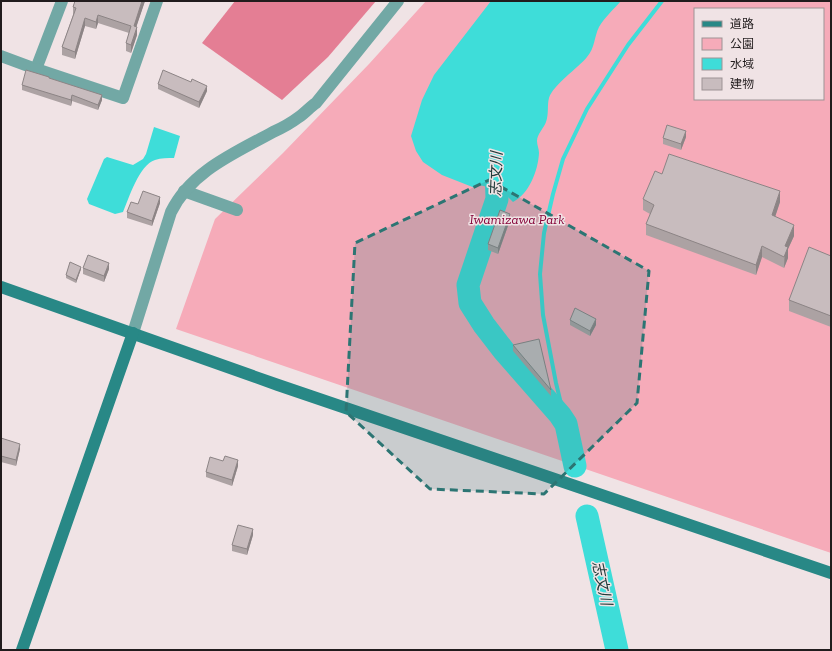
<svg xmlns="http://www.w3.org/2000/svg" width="832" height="651" viewBox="0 0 832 651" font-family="'Zilla Slab','Noto Sans JP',serif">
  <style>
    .green { fill: #f6abb9; fill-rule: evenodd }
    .forest { fill: #e47e94 }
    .water { fill: #3eddd9 }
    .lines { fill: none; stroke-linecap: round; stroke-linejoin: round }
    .stream { stroke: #3eddd9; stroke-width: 4 }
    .river { stroke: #3eddd9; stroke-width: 23 }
    .street { stroke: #72a8a5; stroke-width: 12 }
    .secondary { stroke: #288886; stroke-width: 12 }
    .wall { fill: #aca2a3 }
    .shaded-wall { fill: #8c8485 }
    .building { fill: #c8bcbe; stroke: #8c8485 }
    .marked { fill: #2c7573; fill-opacity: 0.2; stroke: #2c7573; stroke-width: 3; stroke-dasharray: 8 5; stroke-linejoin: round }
    .labels { text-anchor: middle; stroke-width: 3; stroke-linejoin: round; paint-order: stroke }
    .park-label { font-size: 14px; font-style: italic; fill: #850338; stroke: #f0e3e5 }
    .water-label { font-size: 15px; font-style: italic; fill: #223b3a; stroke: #f0e3e5 }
  </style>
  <rect width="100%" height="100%" fill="#f0e3e5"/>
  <path class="green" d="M426,1H831V553L176,329L215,219L283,153L369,64ZM695,9H823V99H695Z"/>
  <path class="forest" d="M235,1H376L328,57L282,100L202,43Z"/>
  <g class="water">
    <path d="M491,1H621C614,9 605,17 599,27C594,37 595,48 587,57C578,68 553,85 549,98C547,105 549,114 546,122C544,128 537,134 537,141C537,145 539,149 539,153C538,171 529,194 513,202L507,196L503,203L489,193L488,187L479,185L475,188L442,175L423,162L416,151L411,136L422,100L434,75Z"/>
    <path d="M154,127L180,136L174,158C168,158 161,158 155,160C139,165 129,198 123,212L115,214L89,204L87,199L104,159L107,157L133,165L143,159L146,154Z"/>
  </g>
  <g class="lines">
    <path class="stream" d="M566,424L556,383L543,315L540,274L544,233L553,194L563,159L587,109L628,45L662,1"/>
    <g class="river">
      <path d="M496,168L497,199L468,285L470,303L484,325L504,351L560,415L566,424L575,466"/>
      <path d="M587,516L617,650"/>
    </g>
    <g class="street">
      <path d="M1,56L36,69L62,1"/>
      <path d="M36,69L123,98L157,1"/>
      <path d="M184,191L237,210"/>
      <path d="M133,333L171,212C191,171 235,153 273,132C282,128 291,123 299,117C305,113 310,107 316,103L398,1"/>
    </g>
    <g class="secondary">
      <path d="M1,287L278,385L831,573"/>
      <path d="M22,650L133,333"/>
    </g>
  </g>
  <g class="wall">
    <path d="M75,1H145L136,27L137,35L131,53L126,51V43L129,33L98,23L96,29L85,26L75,59L62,55V47L73,15V7Z"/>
    <path d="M49,79L102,100L98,110L72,101L71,106L22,90V85Z"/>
    <path d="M158,84L207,91L199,108L158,89Z"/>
    <path d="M686,137L681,150L663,144V138Z"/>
    <path d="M662,174L780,202L775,217L794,236L788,249V258L784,268L762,257L756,275L646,235V224L650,214L643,210V199Z"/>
    <path d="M160,203L152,226L127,218V212L138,204Z"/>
    <path d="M510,220L498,254L488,250V244Z"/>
    <path d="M831,256V327L789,311V300Z"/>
    <path d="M83,268L109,269L104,282L83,274Z"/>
    <path d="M81,269L76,283L66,278V275Z"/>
    <path d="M570,320L596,325L590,336L570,325Z"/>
    <path d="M513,345L551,390V396L513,351Z"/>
    <path d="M1,438L20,449L16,466L1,462Z"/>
    <path d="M223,461L238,466L232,486L206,477V472Z"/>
    <path d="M253,535L247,555L232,551V545Z"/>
  </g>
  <g class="shaded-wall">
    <path d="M142,1H145L134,34V26Z"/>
    <path d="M98,15V23L96,29V22Z"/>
    <path d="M85,18V26L75,59V52Z"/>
    <path d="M137,27V35L131,53V45Z"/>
    <path d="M207,86V91L199,108V102Z"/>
    <path d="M72,95V101L71,106V100Z"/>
    <path d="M102,95V100L98,110V105Z"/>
    <path d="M686,131V137L681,150V144Z"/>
    <path d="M780,191V202L772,226V215Z"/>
    <path d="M160,197V203L152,226V221Z"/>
    <path d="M510,214V220L498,254V248Z"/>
    <path d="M794,225V236L788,249V258L784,268L785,246Z"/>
    <path d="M762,246V257L756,275V265Z"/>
    <path d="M109,263V269L104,282V276Z"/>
    <path d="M81,267V269L76,283V280Z"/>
    <path d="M596,319V325L590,336V331Z"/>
    <path d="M20,444V449L16,466V460Z"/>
    <path d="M238,460V466L232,486V480Z"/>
    <path d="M253,529V535L247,555V549Z"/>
  </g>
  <g class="building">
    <path d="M75,1H142L134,26L137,27L131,45L126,43L131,26L98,15L96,22L85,18L75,52L62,47L76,8L73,7Z"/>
    <path d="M26,70L49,77V78L102,95L98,105L72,95L71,100L22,85Z"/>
    <path d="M163,70L191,82L192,79L207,86L199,102L158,84Z"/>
    <path d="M667,125L686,131L681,144L663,138Z"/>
    <path d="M669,154L780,191L772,215L794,225L785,246L788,247L784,257L762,246L756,265L646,224L654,205L643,199L655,171L662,174Z"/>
    <path d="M143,191L160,197L152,221L127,212L131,202L138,204Z"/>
    <path d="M500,210L510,214L498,248L488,244Z"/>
    <path d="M809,247L831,256V316L789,300Z"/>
    <path d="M88,255L109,263L104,276L83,268Z"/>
    <path d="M70,262L81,267L76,280L66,275Z"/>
    <path d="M575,308L596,319L590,331L570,320Z"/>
    <path d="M539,339L551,390L513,345Z"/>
    <path d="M1,438L20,444L16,460L1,456Z"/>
    <path d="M225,456L238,460L232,480L206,472L210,457L223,461Z"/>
    <path d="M238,525L253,529L247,549L232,545Z"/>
  </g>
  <path class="marked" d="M489,180L649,271L637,403L544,494L430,489L346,412L355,243Z"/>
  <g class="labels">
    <g class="park-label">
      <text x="517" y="224">Iwamizawa Park</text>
    </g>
    <g class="water-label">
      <text transform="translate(496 174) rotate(-88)" y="5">志文川</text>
      <text transform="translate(602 583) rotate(78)" y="5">志文川</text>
    </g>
  </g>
  <rect width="832" height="651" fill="none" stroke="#211c1d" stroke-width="4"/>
  <rect x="694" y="8" width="130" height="92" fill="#f0e3e5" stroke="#9d9395"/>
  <rect x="702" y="21" width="20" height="6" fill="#288886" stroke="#9d9395"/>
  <text x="730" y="28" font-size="12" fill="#211c1d">道路</text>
  <rect x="702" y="38" width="20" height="12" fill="#f6abb9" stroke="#9d9395"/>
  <text x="730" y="48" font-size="12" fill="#211c1d">公園</text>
  <rect x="702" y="58" width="20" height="12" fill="#3eddd9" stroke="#9d9395"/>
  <text x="730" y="68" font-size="12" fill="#211c1d">水域</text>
  <rect x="702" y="78" width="20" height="12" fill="#c8bcbe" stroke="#9d9395"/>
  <text x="730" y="88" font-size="12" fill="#211c1d">建物</text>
</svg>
